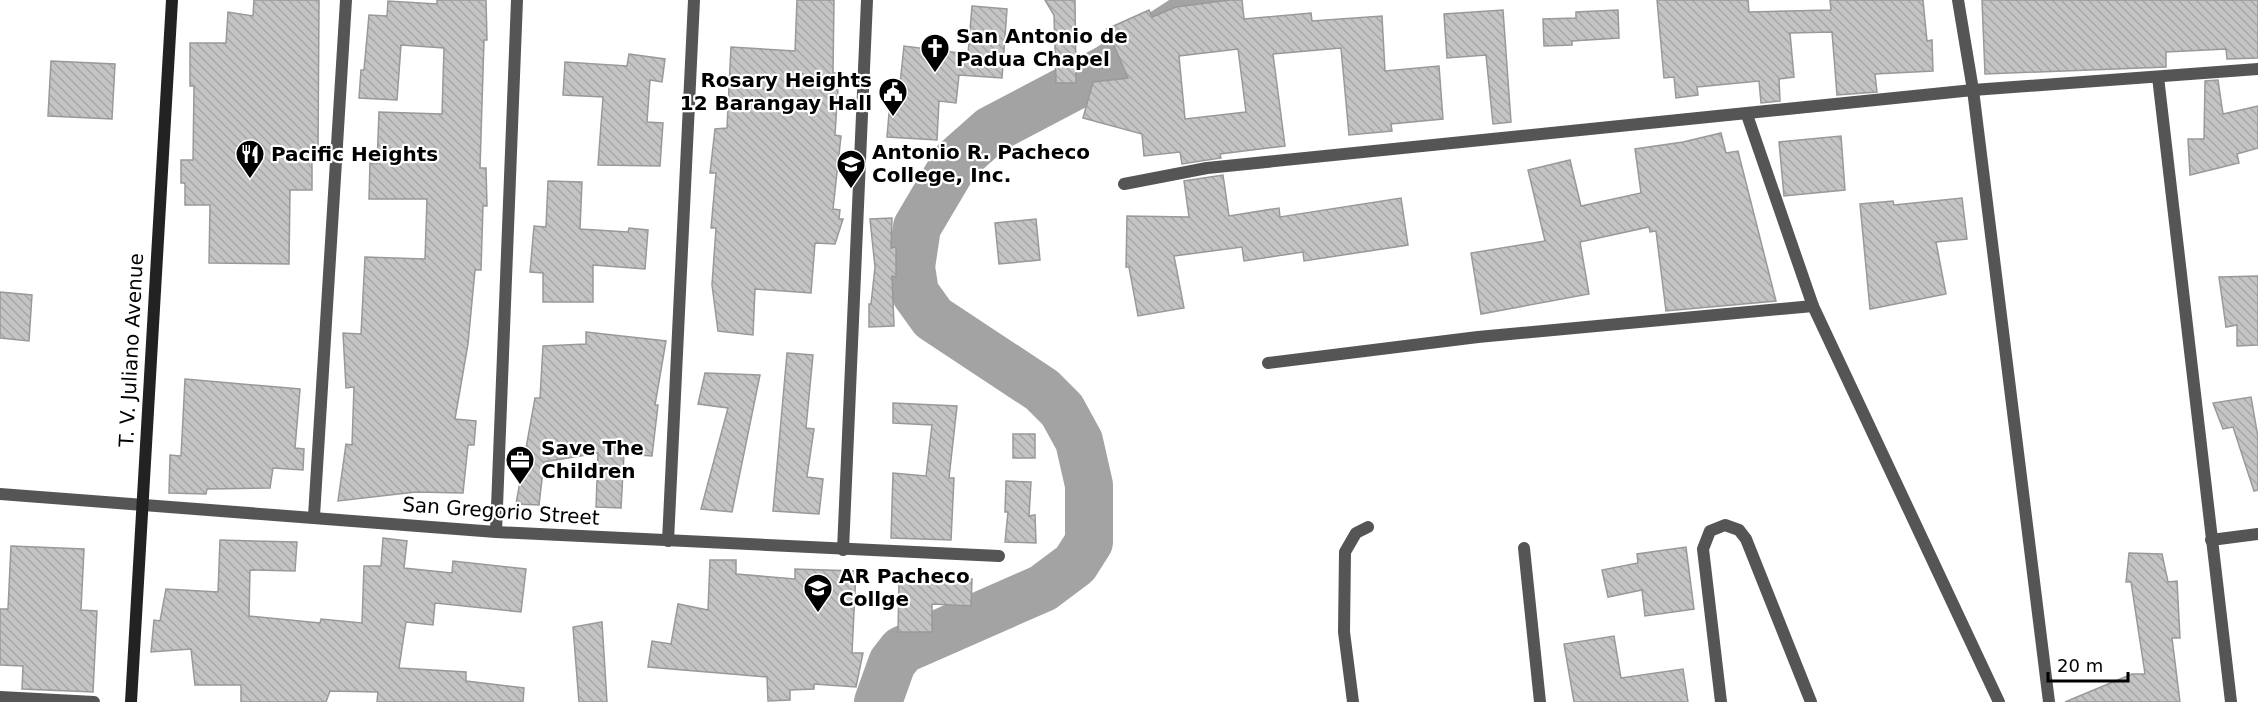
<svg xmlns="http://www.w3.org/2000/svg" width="2258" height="702" viewBox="0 0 2258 702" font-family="'DejaVu Sans',sans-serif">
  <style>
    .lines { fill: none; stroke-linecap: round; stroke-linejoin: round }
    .river { stroke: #a3a3a3; stroke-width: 48 }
    .building { fill: url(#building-back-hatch); stroke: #999; stroke-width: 1.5; fill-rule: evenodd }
    .minor { stroke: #555; stroke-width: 12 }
    .secondary { stroke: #222; stroke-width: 12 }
    .labels { text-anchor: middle; stroke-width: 4.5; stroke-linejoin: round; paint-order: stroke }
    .poi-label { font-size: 20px; font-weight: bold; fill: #000; stroke: #fff; text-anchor: start }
    .street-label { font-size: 20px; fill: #000; stroke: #fff }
  </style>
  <defs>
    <pattern id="building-back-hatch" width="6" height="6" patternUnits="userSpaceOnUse" patternTransform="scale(1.5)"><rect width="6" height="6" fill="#c4c4c4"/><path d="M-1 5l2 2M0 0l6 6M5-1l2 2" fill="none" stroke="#a7a7a7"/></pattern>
  </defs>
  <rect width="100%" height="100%" fill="#fff"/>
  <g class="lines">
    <path class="river" d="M878,702L892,663L902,650L1043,588L1075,564L1089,542V485L1079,441L1062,410L1042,390L933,318L915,293L911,267L917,227L956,161L991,130L1107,69L1187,17L1202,0"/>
  </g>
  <g class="building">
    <path d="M254,0H319L318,158H312V190H290L289,264L209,263L210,205H185V183H181V160H193L194,86H190V43H226L228,12L253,16Z"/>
    <path d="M437,0H486L487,40H484L480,168H486L487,206H483L481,270H475L468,344L455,419L476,421L474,445H468L463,493L416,492L338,501L346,444L352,445L354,387L346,388L343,333L361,334L365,257L425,259L427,199H369L370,163L377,164L379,112L442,114L444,48L401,45L397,100L359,98L361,70H364L369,15L387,16L388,1L437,4Z"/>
    <path d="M797,0H834L833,73H839L835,135L841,136L833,209L840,210L839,219H843L835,244L815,243L811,293L755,289L753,335L718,331L712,285L716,228H711L716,173H710L715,129L727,128L731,47L795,51Z"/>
    <path d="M1045,0H1075L1076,83H1056L1054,15Z"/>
    <path d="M1229,0H1242L1244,19L1311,13L1312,21L1382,16L1385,71L1439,66L1443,119L1391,124L1392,131L1349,135L1341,48L1273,54L1285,146L1220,154L1221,158L1182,164L1180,152L1144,156L1142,134L1083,118L1093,82L1128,78L1107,29L1149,10L1152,17L1176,7ZM1238,49L1246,112L1185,119L1179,56Z"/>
    <path d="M1657,0H1748L1749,12L1831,10L1830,0H1923L1927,41L1932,40L1933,71L1875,74L1877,92L1837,95L1832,32L1790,33L1794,77L1779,79L1780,101L1761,103L1759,81L1697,87L1698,95L1676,98L1674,77L1664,78Z"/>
    <path d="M1982,0H2258V58L2227,59L2226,49L2166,52V67L1985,74Z"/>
    <path d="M972,6L1007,9L1002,78L959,75L956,103L939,101L937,140L887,137L890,102L898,103L904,46L968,54Z"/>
    <path d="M1503,10L1511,122L1493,124L1486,55L1447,58L1444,14Z"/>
    <path d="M1618,10L1619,38L1572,41V45L1544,46L1543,19L1576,18V12Z"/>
    <path d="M629,54L665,59L662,82L650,80L647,122L663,123L660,166L598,165L603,97L563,95L565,62L627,66Z"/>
    <path d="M51,61L115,64L112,119L48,116Z"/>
    <path d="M2218,80L2223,114L2258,106V148L2237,154L2239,163L2190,175L2188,139H2204L2205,81Z"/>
    <path d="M1721,133L1726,153L1738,151L1776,301L1666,311L1656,231L1650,232L1649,227L1580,242L1589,294L1481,314L1471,253L1545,241L1528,170L1570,160L1581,206L1641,193L1635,149L1683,142Z"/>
    <path d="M1841,136L1845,190L1784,196L1779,142Z"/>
    <path d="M1223,175L1229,216L1279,208L1280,217L1401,198L1408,245L1304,261L1303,252L1244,261L1242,247L1174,256L1184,308L1138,316L1129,267H1126L1127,216L1189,217L1184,181Z"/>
    <path d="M548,181L582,182L580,229L628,232L629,228L648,230L645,269L593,265V302H543V273L530,272L534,226L546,227Z"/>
    <path d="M1962,198L1967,239L1936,242L1946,294L1870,309L1860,204L1893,201L1894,205Z"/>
    <path d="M892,218L891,248L896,247V277L892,276L894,326L869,327V304H871L875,267L870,219Z"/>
    <path d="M1036,219L1040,260L999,264L995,223Z"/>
    <path d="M2258,276V345L2237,346V325L2226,327L2219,277Z"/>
    <path d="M0,292L32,295L29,341L0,338Z"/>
    <path d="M586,332L666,341L655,405H658L652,456L624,454L621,508L596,507L598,453L544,462L539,505L516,504L535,398H540L543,346L586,344Z"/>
    <path d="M787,353L813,355L806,428L814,429L807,477L823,479L819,514L773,511Z"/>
    <path d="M705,373L760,375L732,512L701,509L728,408L698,404Z"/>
    <path d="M185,379L300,389L295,448L304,449L303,470L273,468L270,488L207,489L206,494L169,493L170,455L181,456Z"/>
    <path d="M2251,397L2258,437V490L2254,491L2233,427L2223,429L2213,403Z"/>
    <path d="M893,403L957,406L949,478H954L951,540L891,538L893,473L926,476L932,425L893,423Z"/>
    <rect x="1013" y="434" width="22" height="24"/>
    <path d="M1006,481L1031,482L1029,516L1035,515L1036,543L1005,542L1008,512H1005Z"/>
    <path d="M383,538L407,541L404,568L452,573L453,561L526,569L521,612L435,603L433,625L406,622L399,668L466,672V681L524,688L523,702H377L378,692L330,691L326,702H241V685H195L191,649L151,652L154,620L160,621L166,589L218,592L220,540L297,542L295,571L250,570L249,616L320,623L321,619L362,623L364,566H381Z"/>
    <path d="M11,546L84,549L81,610L97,611L93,692L22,689L23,666L0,665V609H8Z"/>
    <path d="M1686,547L1694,609L1645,616L1642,590L1608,597L1602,570L1638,563L1637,554Z"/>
    <path d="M2129,553L2162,554L2168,582L2177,581L2180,638H2172L2180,702H2065L2132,674H2145L2131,582H2126Z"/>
    <path d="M710,560H736V574L795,579V569L856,571L852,653H863L856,687L814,684V689L790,690V700L768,701L767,677L648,667L652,641L671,644L678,604L708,610Z"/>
    <path d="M899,579H972L971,606L932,604V632H898Z"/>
    <path d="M602,622L607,702H579L573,627Z"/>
    <path d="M1614,636L1621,678L1683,669L1688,702H1574L1564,644Z"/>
  </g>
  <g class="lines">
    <g class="minor">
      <path d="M1958,0L1973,90L2049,702"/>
      <path d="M2158,77L2231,702"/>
      <path d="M1747,115L1813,306L1999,702"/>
      <path d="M1124,184L1207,168L1973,90L2258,69"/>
      <path d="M1268,363L1478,337L1813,306"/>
      <path d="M0,494L496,532L999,556"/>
      <path d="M314,516L346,0"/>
      <path d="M496,532L517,0"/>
      <path d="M2211,540L2258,534"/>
      <path d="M668,541L694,0"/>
      <path d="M1524,548L1540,702"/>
      <path d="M843,550L867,0"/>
      <path d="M0,697L94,702"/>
      <path d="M1353,702L1344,632L1345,552L1356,533L1368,527"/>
      <path d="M1721,702L1703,549L1710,531L1725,525L1739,530L1746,539L1811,702"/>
    </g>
    <path class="secondary" d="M131,702L172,0"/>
  </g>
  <defs>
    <g id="church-pin" transform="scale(1.5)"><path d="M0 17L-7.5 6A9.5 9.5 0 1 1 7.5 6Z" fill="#000" stroke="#fff"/><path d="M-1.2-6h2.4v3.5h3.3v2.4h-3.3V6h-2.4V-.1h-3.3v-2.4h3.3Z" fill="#fff"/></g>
    <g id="civic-pin" transform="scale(1.5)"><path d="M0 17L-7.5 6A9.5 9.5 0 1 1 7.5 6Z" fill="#000" stroke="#fff"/><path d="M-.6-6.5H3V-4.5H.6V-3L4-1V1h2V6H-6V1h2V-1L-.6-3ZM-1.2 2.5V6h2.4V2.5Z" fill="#fff"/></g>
    <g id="restaurant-pin" transform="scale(1.5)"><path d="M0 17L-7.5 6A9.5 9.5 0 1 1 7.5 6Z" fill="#000" stroke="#fff"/><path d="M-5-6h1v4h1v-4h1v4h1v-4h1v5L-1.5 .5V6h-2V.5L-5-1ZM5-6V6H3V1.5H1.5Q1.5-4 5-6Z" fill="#fff"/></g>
    <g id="university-pin" transform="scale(1.5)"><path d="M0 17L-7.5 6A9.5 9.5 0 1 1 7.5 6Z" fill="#000" stroke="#fff"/><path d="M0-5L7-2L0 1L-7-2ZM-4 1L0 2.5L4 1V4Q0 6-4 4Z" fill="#fff"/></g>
    <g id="office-pin" transform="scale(1.5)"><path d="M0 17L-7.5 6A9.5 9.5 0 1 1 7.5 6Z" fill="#000" stroke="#fff"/><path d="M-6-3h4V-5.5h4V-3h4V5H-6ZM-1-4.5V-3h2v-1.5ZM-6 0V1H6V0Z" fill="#fff"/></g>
  </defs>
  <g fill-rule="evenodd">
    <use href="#church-pin" x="935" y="48"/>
    <use href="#civic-pin" x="893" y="92"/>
    <use href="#restaurant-pin" x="250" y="154"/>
    <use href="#university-pin" x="851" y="164"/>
    <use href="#office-pin" x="520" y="460"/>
    <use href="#university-pin" x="818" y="588"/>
  </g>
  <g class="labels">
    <g class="poi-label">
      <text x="956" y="43">San Antonio de<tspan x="956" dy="23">Padua Chapel</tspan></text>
      <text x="872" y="87" text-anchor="end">Rosary Heights<tspan x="872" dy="23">12 Barangay Hall</tspan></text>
      <text x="872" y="159">Antonio R. Pacheco<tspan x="872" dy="23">College, Inc.</tspan></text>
      <text x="271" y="161">Pacific Heights</text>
      <text x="541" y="455">Save The<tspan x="541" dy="23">Children</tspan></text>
      <text x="839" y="583">AR Pacheco<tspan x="839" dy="23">Collge</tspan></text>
    </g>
    <g class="street-label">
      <text transform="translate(131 350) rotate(-87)" y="7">T. V. Juliano Avenue</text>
      <text transform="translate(501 511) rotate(4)" y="7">San Gregorio Street</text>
    </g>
  </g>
  <path d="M2048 672v9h80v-9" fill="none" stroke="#000000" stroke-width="3"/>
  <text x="2057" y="672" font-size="18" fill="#000000" stroke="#ffffff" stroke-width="4.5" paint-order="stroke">20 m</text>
</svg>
